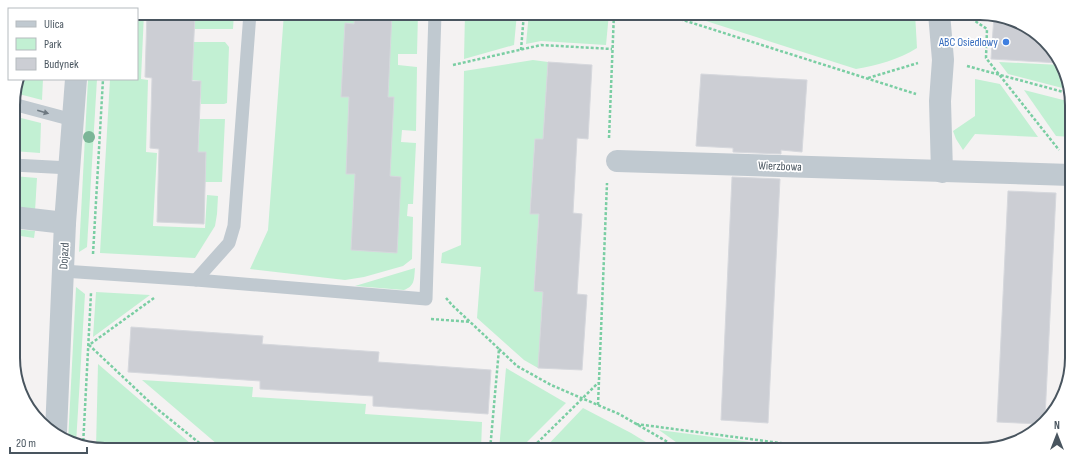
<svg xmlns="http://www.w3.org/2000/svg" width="1085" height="463" viewBox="0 0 1085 463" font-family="'Sofia Sans Condensed',sans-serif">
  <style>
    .green { fill: #c2f0d3 }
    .building { fill: #ccced4; stroke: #d6d8dd }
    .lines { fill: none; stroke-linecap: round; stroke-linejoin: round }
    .path { stroke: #7acea3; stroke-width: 2.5; stroke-dasharray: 3 2; stroke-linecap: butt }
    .lane { stroke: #c0c9d0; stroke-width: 13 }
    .street { stroke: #c0c9d0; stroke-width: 22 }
    .tree { fill: #7bb597 }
    .oneway { fill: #6d7881 }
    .shop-dot { fill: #3f7fe0; stroke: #fff; stroke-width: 1.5 }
    .labels { text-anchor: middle; stroke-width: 3.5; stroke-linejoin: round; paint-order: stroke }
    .shop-label { font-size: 12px; fill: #366cbe; stroke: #fff; text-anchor: end }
    .street-label { font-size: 12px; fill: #49555f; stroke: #fff }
    .rim { fill: none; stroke: #49555f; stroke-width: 2 }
  </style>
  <rect width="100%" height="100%" fill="#f4f2f2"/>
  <g class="green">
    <path d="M137,13H144L141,79L148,80L146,152L157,153L153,226L205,228L207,195L218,196L217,214L215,226L195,258L100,253L110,79H137Z"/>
    <path d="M195,13H234L233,29H194Z"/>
    <path d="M284,13H418L417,54H398V65L417,67L416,131L402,130L401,142L416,143L413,204H408L407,216L413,217L412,259L403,266L364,277L345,280L250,269L268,230Z"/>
    <path d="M465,13H517L514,45L464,59Z"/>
    <path d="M529,13H609L606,45L541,41L526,44Z"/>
    <path d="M681,13H915L917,48C898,60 878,65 856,69Z"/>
    <path d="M193,42H225L229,47L227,103L224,104H201V81L192,80Z"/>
    <path d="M533,60L548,62L543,139H535L530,213L539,214L534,290L543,292L538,368L524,360L477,318L481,267L441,263L442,253L461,245L464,71Z"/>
    <path d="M999,62L1060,65L1070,90L1008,74Z"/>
    <path d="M18,79H43L42,100L15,93Z"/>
    <path d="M88,79H97L87,247L79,252Z"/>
    <path d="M975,79L1000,84L1038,137L975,134L963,150L956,139L953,131L975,116Z"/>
    <path d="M1024,90L1071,102V137L1056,136Z"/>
    <path d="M13,116L41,123L40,153L13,151Z"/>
    <path d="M200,119H225L222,182H205L206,153L198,152Z"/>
    <path d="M13,176L37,178L35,211L13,208Z"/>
    <path d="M14,229L35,231L34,238L14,235Z"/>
    <path d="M415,268C414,279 415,286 404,290L355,286Z"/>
    <path d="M76,287L85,294L76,444L68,442Z"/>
    <path d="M96,292L150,295L93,337Z"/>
    <path d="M98,364L198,450H105L96,448Z"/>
    <path d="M506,368L566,403L519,450H499Z"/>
    <path d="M142,380L253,387L252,397L366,404L365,414L482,422L481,450H224Z"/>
    <path d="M583,408L631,433L659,450H543Z"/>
    <path d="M659,430L781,446L774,450H687Z"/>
  </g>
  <g class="building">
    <path d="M147,13H195L192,81H201L198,152H206L204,224L157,222L159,149L150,148L152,78L145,77Z"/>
    <path d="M355,13H392L388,97H394L390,176L401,177L397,253L351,250L355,174H346L349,97H341L345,23L354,24Z"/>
    <path d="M994,16L1015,20L1053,49L1059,63L991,59Z"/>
    <path d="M548,62L592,65L588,139L577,138L573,213L582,214L577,294L587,295L582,370L538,368L543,292L534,291L539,214H530L535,139H543Z"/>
    <path d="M701,74L807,80L802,152L781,150V154L733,152V148L696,146Z"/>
    <path d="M732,177L780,179L768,423L721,420Z"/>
    <path d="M1008,191L1056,193L1045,418L1040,424L997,422Z"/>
    <path d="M131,327L263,336L262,344L379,352L378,362L491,370L488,414L373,406V396L260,389V381L128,372Z"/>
  </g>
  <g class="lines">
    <g class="path">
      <path d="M661,13L916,94"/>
      <path d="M963,13L987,29L986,58L1059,150"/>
      <path d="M521,50L524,13"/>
      <path d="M453,65L541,45L612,49"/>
      <path d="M967,66L1071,94"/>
      <path d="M868,78L918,63"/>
      <path d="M609,138L614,13"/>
      <path d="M93,254L103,79"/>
      <path d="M154,298L89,345L156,408L208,450"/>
      <path d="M446,298L452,305L499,349L490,450"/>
      <path d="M431,319L471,322"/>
      <path d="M499,349L517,366L551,385L619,414L666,441L677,450"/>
      <path d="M598,405L607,183"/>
      <path d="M636,424L803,446L889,450"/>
      <path d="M83,446L91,293"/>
      <path d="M530,450L598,383"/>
      <path d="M784,450L794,445"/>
    </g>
    <g class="lane">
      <path d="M13,104L73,120"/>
      <path d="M13,165L70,168"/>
      <path d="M63,271L196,280L426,299L435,13"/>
      <path d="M196,280L229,243L234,226L250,13"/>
    </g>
    <g class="street">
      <path d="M939,13L943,60L940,101L942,172"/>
      <path d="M617,161L1071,175"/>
      <path d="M13,217L65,223"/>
      <path d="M56,432L65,223L76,79"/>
    </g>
  </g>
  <circle class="tree" cx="89" cy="137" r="6"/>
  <defs><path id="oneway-solid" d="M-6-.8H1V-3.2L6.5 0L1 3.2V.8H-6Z"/></defs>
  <use class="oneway" href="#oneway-solid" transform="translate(43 112) rotate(16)"/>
  <circle class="shop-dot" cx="1006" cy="42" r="4"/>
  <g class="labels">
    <g class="shop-label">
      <text x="998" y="46">ABC Osiedlowy</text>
    </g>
    <g class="street-label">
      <text transform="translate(780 166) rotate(2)" y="4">Wierzbowa</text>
      <text transform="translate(64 256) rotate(-87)" y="4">Dojazd</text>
    </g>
  </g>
  <path d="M0 0H1085V463H0ZM105 20H980A85 85 0 0 1 1065 105V358A85 85 0 0 1 980 443H105A85 85 0 0 1 20 358V105A85 85 0 0 1 105 20Z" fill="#fff" fill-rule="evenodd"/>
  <path class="rim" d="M105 20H980A85 85 0 0 1 1065 105V358A85 85 0 0 1 980 443H105A85 85 0 0 1 20 358V105A85 85 0 0 1 105 20Z"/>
  <rect x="8" y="8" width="130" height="72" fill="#ffffff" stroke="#b6bbbf"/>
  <rect x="16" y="21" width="20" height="6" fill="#c0c9d0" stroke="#b6bbbf"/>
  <text x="44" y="28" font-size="12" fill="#49555f">Ulica</text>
  <rect x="16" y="38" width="20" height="12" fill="#c2f0d3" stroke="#b6bbbf"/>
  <text x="44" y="48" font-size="12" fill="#49555f">Park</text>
  <rect x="16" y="58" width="20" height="12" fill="#ccced4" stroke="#b6bbbf"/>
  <text x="44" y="68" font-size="12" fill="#49555f">Budynek</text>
  <g transform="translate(1057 435)" stroke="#ffffff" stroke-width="3" paint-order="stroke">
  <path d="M0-3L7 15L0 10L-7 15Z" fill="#49555f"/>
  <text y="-6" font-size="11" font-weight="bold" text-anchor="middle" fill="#49555f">N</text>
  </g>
  <path d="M10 447v6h77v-6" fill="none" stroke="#49555f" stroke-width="2"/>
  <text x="16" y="447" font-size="12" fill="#49555f" stroke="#ffffff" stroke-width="3" paint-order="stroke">20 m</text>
</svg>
